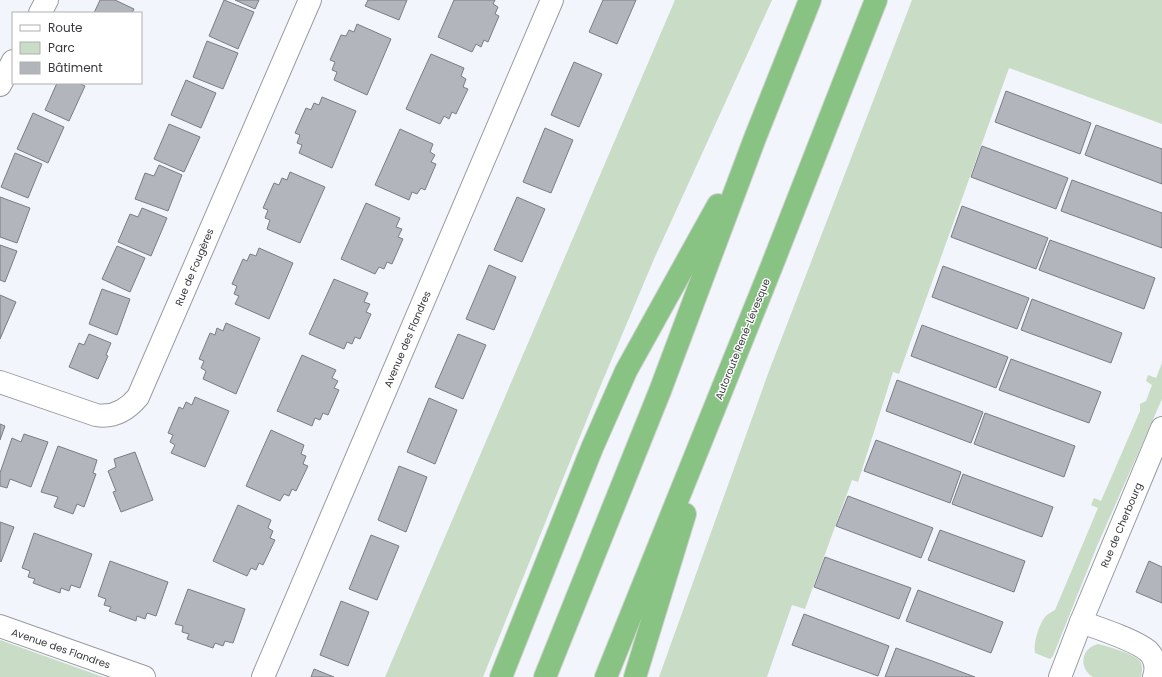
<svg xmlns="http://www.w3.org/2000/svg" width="1162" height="677" viewBox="0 0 1162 677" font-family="Poppins,sans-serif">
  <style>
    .green { fill: #c8dcc6 }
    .building { fill: #b2b5bb; stroke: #7a7d83 }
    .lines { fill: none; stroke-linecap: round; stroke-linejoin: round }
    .minor-casing { stroke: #989ba1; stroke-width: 24 }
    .motorway-casing { stroke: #d3d3d4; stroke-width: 24 }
    .minor { stroke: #fff; stroke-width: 22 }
    .motorway { stroke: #89c384; stroke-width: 22 }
    .labels { text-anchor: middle; stroke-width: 3; stroke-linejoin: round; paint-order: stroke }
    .street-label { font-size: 10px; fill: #37383b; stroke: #fff }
  </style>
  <rect width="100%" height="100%" fill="#f2f5fc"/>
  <g class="green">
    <path d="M675,0H772L654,259L600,387L483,677H385Z"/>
    <path d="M912,0H1162V124L1009,68L899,374L893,372L858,482L852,480L805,609L792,605L767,677H659L769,371Z"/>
    <path d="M1162,363V399L1097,546L1053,656L1050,659L1035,653C1033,644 1039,624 1045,617C1047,614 1052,612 1055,610L1098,508L1091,505L1094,498L1101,501L1140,411V404L1146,401L1152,385L1146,381L1148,375L1156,378Z"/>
    <path d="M0,640L103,677H0Z"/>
    <path d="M1098,644C1107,646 1134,654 1140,661C1143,666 1142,672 1141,677H1093C1078,668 1081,648 1098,644Z"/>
  </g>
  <g class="building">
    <path d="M100,0H115L134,9L132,13H94Z"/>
    <path d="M224,0L254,12L238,49L209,36Z"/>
    <path d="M235,0H259L255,9Z"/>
    <path d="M368,0H407L399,20L365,6Z"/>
    <path d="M454,0H495L493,4L498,7L495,14L499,16L488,42L484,40L481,47L476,44L472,52L438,37Z"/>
    <path d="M603,0H636L617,44L589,32Z"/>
    <path d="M357,24L391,39L367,95L334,80L337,72L332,70L335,62L330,60L341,35L346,36L349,30L354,32Z"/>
    <path d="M207,41L238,53L223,89L193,77Z"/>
    <path d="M431,54L464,68L461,76L466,79L463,87L468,89L456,114L452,112L449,119L444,116L440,124L406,109Z"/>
    <path d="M574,62L602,74L579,127L551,115Z"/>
    <path d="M186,80L216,93L201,128L171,115Z"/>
    <path d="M57,83H79L85,86L69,121L45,110Z"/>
    <path d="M1006,91L1091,123L1080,154L995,122Z"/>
    <path d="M322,97L356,111L332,168L299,153L302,145L297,143L300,135L295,133L306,108L311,110L314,103L319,105Z"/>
    <path d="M33,113L64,127L48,163L17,149Z"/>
    <path d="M169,124L200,137L184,172L154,159Z"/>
    <path d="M1096,125L1162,149V184L1085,155Z"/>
    <path d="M545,128L573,140L551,193L523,182Z"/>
    <path d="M400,129L433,144L430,152L435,155L431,162L436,164L425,190L421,188L417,194L412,192L409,200L375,185Z"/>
    <path d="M982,146L1068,178L1056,209L971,177Z"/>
    <path d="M15,153L42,164L28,198L1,187Z"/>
    <path d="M159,165L182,175L168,211L135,199L145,173L154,176Z"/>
    <path d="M290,172L325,187L300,243L267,229L270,220L265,218L268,210L263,208L274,183L279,185L282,178L287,180Z"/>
    <path d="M1072,180L1162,213V248L1061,211Z"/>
    <path d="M0,197L30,208L17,243L0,237Z"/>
    <path d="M517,197L545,209L522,262L494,250Z"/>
    <path d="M366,203L400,218L396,227L402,229L398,237L403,239L392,264L387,262L384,269L379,267L375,274L341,259Z"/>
    <path d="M962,206L1048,238L1036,269L951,237Z"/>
    <path d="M142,208L167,218L151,256L118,242L130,214L138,217Z"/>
    <path d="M1050,240L1155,278L1144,309L1039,270Z"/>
    <path d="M0,245L17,251L5,282L0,280Z"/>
    <path d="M117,246L145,258L130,292L102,279Z"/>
    <path d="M259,248L293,263L269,319L235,304L239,296L234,294L237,286L232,284L243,259L247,261L250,254L256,256Z"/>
    <path d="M489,265L516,277L494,330L466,319Z"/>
    <path d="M943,266L1029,298L1017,329L932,297Z"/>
    <path d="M334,279L368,293L364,302L370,304L366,312L371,314L360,339L355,337L352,344L347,342L344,349L309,334Z"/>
    <path d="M102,289L130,299L117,335L89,324Z"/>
    <path d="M0,295L16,302L0,339Z"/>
    <path d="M1032,299L1122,333L1111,363L1021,330Z"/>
    <path d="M226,323L260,338L236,394L203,379L206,371L201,368L204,361L199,359L210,333L215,335L217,328L223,331Z"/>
    <path d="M922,325L1008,357L996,388L911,356Z"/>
    <path d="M89,334L111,343L106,355L108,356L98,379L69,367L79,343L84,345Z"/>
    <path d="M458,334L486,345L463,399L435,387Z"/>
    <path d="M302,355L336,370L332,378L338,381L334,388L339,390L328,415L323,413L320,420L315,418L312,426L277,411Z"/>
    <path d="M1011,359L1101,392L1089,423L999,390Z"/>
    <path d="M897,380L983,412L971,443L886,411Z"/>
    <path d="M195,397L229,411L205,467L171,453L175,445L170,442L173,435L168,433L179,407L183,409L186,402L192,405Z"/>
    <path d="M429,398L457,410L435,464L407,452Z"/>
    <path d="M985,413L1075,446L1064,477L974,444Z"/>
    <path d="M0,424L5,426L0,440Z"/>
    <path d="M271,430L304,445L301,454L306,456L303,464L308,466L296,491L292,489L289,496L284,494L280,501L246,486Z"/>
    <path d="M24,434L48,442L31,487L10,479L7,488L0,486V473L12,438L21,442Z"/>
    <path d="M876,440L961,472L950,503L864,471Z"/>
    <path d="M58,446L97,460L93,473L96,474L84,507L77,504L73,514L54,507L58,497L41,492Z"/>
    <path d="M135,452L153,500L121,512L113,492L116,491L108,471L116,467L114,459Z"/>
    <path d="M399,466L427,477L406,532L378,520Z"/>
    <path d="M963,474L1053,507L1042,537L952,504Z"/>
    <path d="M848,496L933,528L921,558L836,526Z"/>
    <path d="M238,505L271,520L268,528L273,531L270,538L275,540L263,565L259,563L256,570L251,568L247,576L213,561Z"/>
    <path d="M0,522L14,527L1,562L0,561Z"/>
    <path d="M940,530L1025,561L1014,592L928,560Z"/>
    <path d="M34,533L92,554L80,588L71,585L69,591L61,588L60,593L33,583L35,579L28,577L30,571L22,568Z"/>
    <path d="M371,535L399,546L377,600L349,589Z"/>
    <path d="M825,557L911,588L899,619L814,587Z"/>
    <path d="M110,561L168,582L156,616L147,613L145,619L137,616L136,621L109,611L111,607L104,605L106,599L98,596Z"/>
    <path d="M1149,561L1162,567V603L1136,592Z"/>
    <path d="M188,589L245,609L233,643L225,641L223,646L215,643L213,648L187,639L189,634L182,632L183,626L175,624Z"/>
    <path d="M918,590L1003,622L991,653L906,621Z"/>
    <path d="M341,601L369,612L348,666L320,655Z"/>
    <path d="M804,614L889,646L878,676L792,645Z"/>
    <path d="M896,648L935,662L975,677H885Z"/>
    <path d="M314,669L334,677H311Z"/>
  </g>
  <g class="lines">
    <g class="minor-casing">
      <g id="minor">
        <path d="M40,13L47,0"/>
        <path d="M0,85L13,61"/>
        <path d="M0,382L96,415C113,418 127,410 138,397L310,0"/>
        <path d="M1081,622C1098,628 1135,640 1148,651C1155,658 1157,668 1154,677"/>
        <path d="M0,626L144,677"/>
        <path d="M263,677L552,0"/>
        <path d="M1060,677L1081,622L1162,428"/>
      </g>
    </g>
    <g class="motorway-casing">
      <g id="motorway">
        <path d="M501,677L592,448L626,371L718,205"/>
        <path d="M545,677L660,391L755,138L810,0"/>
        <path d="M606,677L771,268L876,0"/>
        <path d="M635,677L685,514"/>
      </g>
    </g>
    <use href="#minor" class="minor"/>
    <use href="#motorway" class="motorway"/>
  </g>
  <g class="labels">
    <g class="street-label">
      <text transform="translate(194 267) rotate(-67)" y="4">Rue de Fougères</text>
      <text transform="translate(407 339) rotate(-67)" y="4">Avenue des Flandres</text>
      <text transform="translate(742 339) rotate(-68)" y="4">Autoroute René-Lévesque</text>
      <text transform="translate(1121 525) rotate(-67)" y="4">Rue de Cherbourg</text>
      <text transform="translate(61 648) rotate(19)" y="4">Avenue des Flandres</text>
    </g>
  </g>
  <rect x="12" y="12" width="130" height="72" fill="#ffffff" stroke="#afafb1"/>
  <rect x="20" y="25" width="20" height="6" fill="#ffffff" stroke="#afafb1"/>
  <text x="48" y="32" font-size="12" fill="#37383b">Route</text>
  <rect x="20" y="42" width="20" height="12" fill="#c8dcc6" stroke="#afafb1"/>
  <text x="48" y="52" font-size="12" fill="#37383b">Parc</text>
  <rect x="20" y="62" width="20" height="12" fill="#b2b5bb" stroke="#afafb1"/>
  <text x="48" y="72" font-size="12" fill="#37383b">Bâtiment</text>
</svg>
